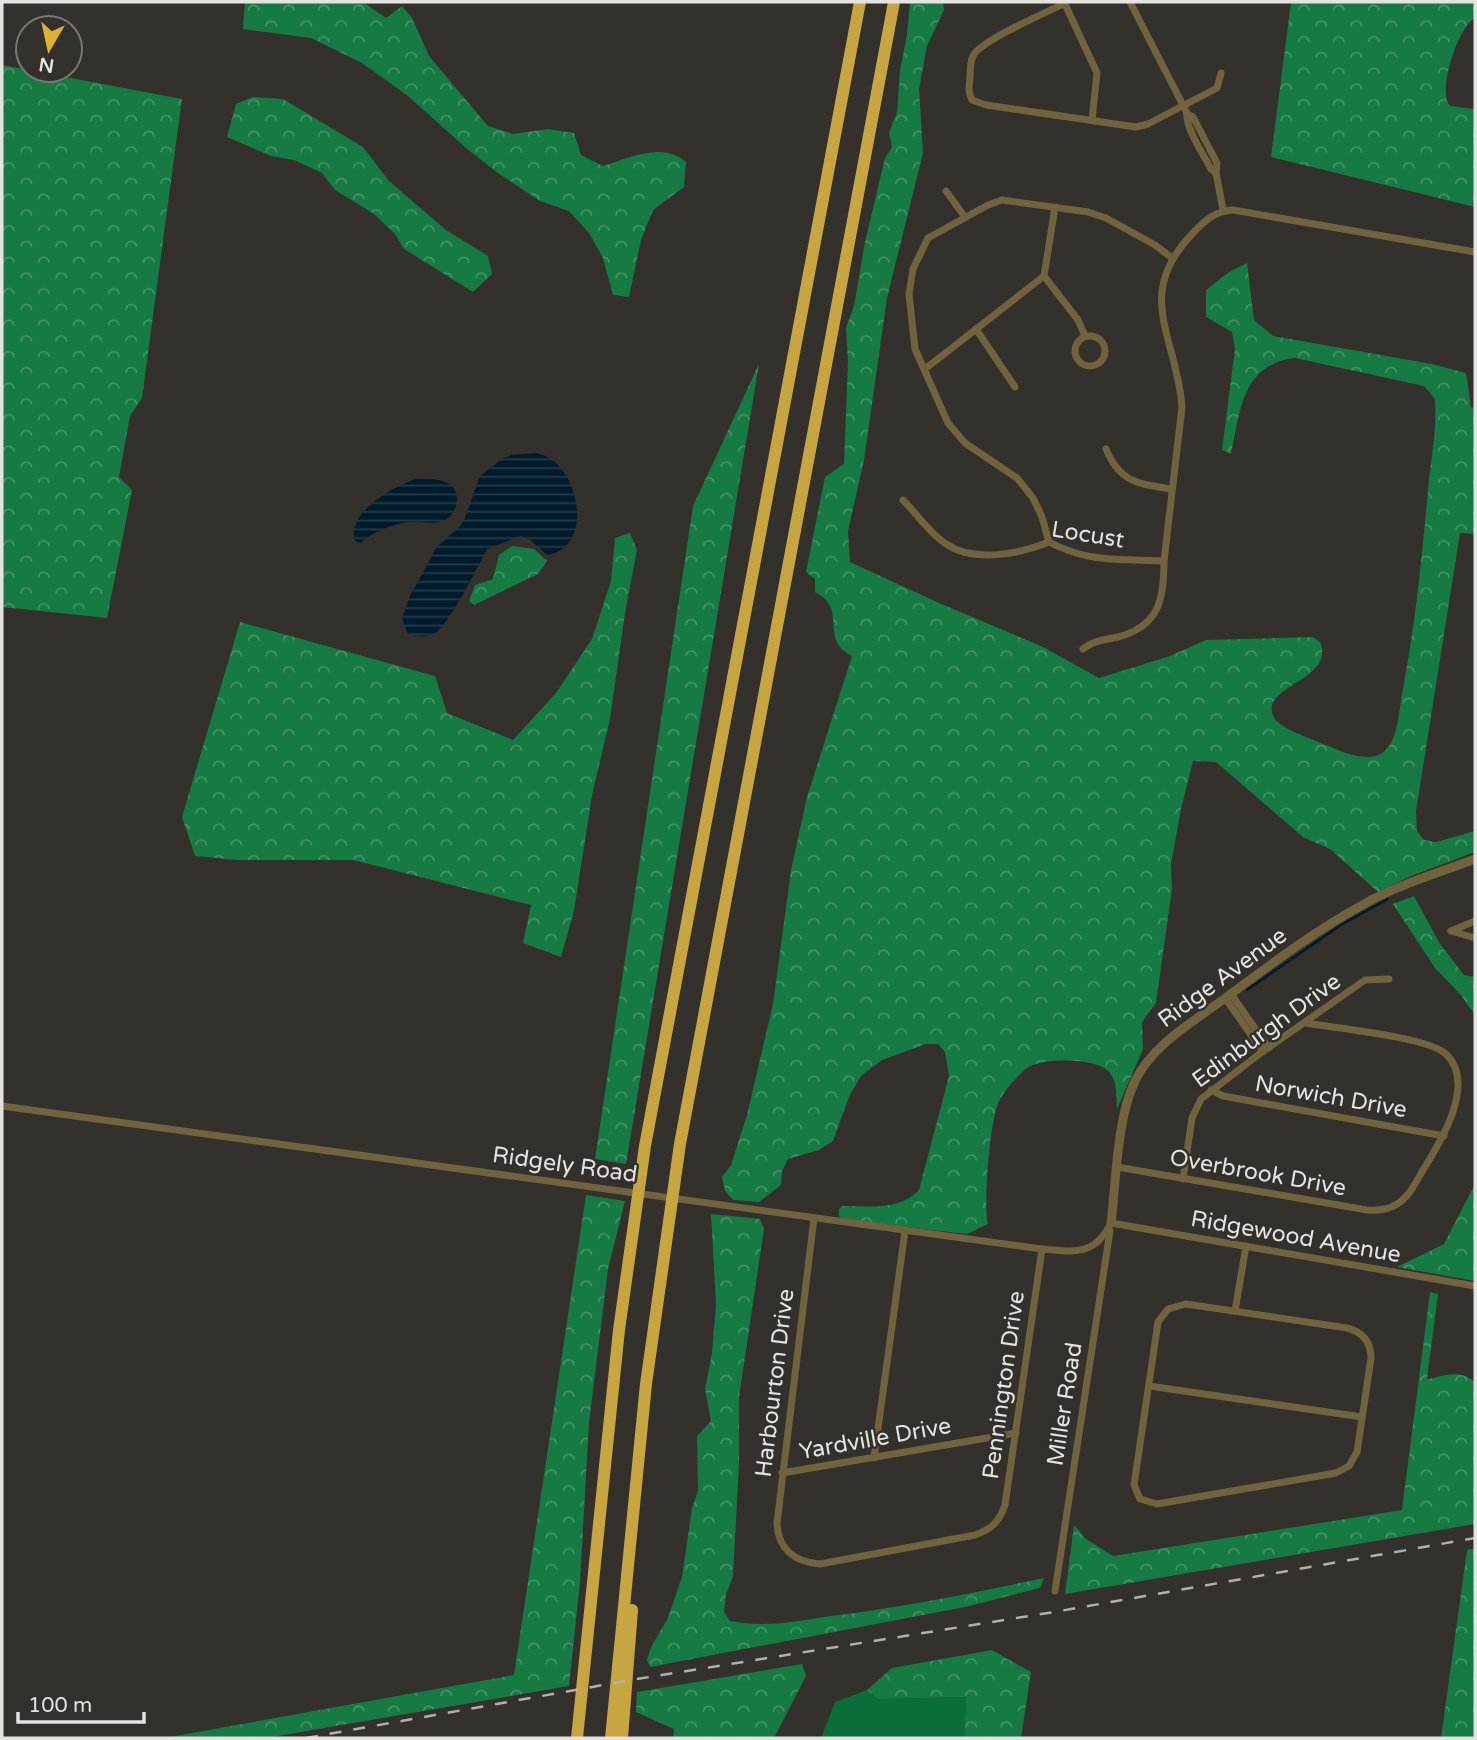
<svg xmlns="http://www.w3.org/2000/svg" width="1477" height="1740" viewBox="0 0 1477 1740" font-family="'Varela Round',sans-serif">
  <style>
    .grass { fill: #0b6d3a }
    .forest { fill: url(#forest-crowns) }
    .water { fill: url(#water-rules) }
    .lines { fill: none; stroke-linecap: round; stroke-linejoin: round }
    .stream { stroke: #001b2c; stroke-width: 2.5 }
    .minor { stroke: #70633e; stroke-width: 7 }
    .tertiary { stroke: #70633e; stroke-width: 9 }
    .motorway { stroke: #c7a642; stroke-width: 12 }
    .rail { stroke: #b2afac; stroke-width: 2.5; stroke-dasharray: 12 12; stroke-linecap: butt }
    .labels { text-anchor: middle; stroke-width: 5; stroke-linejoin: round; paint-order: stroke }
    .street-label { font-size: 23px; fill: #e5e2df; stroke: #34302c }
  </style>
  <defs>
    <pattern id="forest-crowns" width="20" height="18" patternUnits="userSpaceOnUse" patternTransform="scale(1.75)"><rect width="20" height="18" fill="#167a44"/><path d="M2 6a3 3 0 1 1 6 0M12 15a3 3 0 1 1 6 0" fill="none" stroke="#439367"/></pattern>
    <pattern id="water-rules" width="6" height="5" patternUnits="userSpaceOnUse" patternTransform="scale(1.75)"><rect width="6" height="5" fill="#001b2c"/><path d="M0 2.5h6" fill="none" stroke="#253c4a"/></pattern>
  </defs>
  <rect width="100%" height="100%" fill="#34302c"/>
  <path class="grass" d="M867,1690L878,1699L966,1697L964,1738H821L835,1702Z"/>
  <g class="forest">
    <path d="M245,2H363L386,18L402,6L412,18L429,56L488,126L513,134L548,129L574,133L581,155L603,166C629,158 663,141 686,162L684,187L653,210L641,240L629,297L613,295L603,258L589,233L569,211L540,201L498,173L466,148L408,96L362,63L311,38L243,29Z"/>
    <path d="M910,2H943L944,10L927,46L919,89L923,153L887,298L864,460L848,531L850,562L939,603L1041,646L1099,678L1170,656L1206,640L1313,637L1320,642C1337,681 1254,686 1275,719C1281,729 1319,742 1331,747C1347,754 1372,764 1386,750C1398,737 1399,711 1402,694C1415,626 1422,558 1428,489C1431,460 1437,429 1435,399L1424,386L1295,358C1242,364 1240,411 1231,454L1222,450L1235,349L1232,332L1206,317V290L1229,272L1247,263L1254,320L1273,336L1432,364L1466,373L1471,407L1475,408V534L1460,533L1416,811L1417,831L1424,840L1436,842L1475,831V852L1411,876L1378,892L1330,849L1303,837L1216,762L1193,761L1181,809L1171,864L1172,889L1156,1003L1142,1022L1143,1049L1117,1109C1116,1096 1118,1083 1109,1072C1098,1058 1042,1057 1027,1068C1017,1076 1005,1090 999,1101C990,1119 983,1204 988,1224L967,1234L843,1220L839,1216V1209L842,1206C869,1206 899,1211 919,1190L949,1076L945,1052L938,1044H926L882,1060L861,1076L849,1097L833,1141L819,1150L788,1159L782,1171L781,1185L759,1202L733,1200L725,1191L722,1177L731,1165L747,1115L773,1004L791,870L807,797L852,656C818,639 849,609 815,592V579L806,572L825,477L844,464L848,361L846,328L854,306L865,242L885,158L892,147L889,133L897,112L900,70L907,35Z"/>
    <path d="M1291,2H1475V18C1458,27 1437,91 1450,106L1475,109V207L1271,157Z"/>
    <path d="M2,65L182,99L142,398L130,416L119,477L132,490L107,618L2,607Z"/>
    <path d="M253,97L283,99L363,147L389,181L446,230L488,256L492,274L473,292L404,249L395,234L374,214L335,190L322,173L294,160L271,156L227,137L236,104Z"/>
    <path d="M759,364L626,1164L595,1159L693,506Z"/>
    <path d="M630,533L637,550L625,613L610,719L592,795L574,911L561,957L523,943L531,905L353,860H237L195,856L182,817L240,622L435,676L447,713L513,740L556,693L592,639L611,581L615,538Z"/>
    <path d="M512,546L534,549L547,561L538,574L474,605L469,601L475,585L493,579L499,555Z"/>
    <path d="M1414,896L1440,944L1464,975L1475,977V1015L1461,995L1435,968L1393,904Z"/>
    <path d="M1475,1184V1281L1397,1267L1444,1244Z"/>
    <path d="M586,1195L625,1201L608,1269L589,1423L580,1582L569,1686L266,1738H164L514,1675Z"/>
    <path d="M711,1214L760,1219L764,1229L739,1397V1464L733,1576L726,1595L724,1612L730,1621C764,1628 798,1621 831,1616C903,1607 973,1593 1044,1578L1040,1588L965,1607L650,1667L647,1660L651,1647L668,1618L682,1577L692,1508L698,1491L697,1436L711,1421L705,1389L712,1353L716,1304Z"/>
    <path d="M1430,1292L1438,1294L1427,1379C1444,1376 1462,1368 1475,1383V1524L1065,1594L1074,1525L1086,1539L1113,1556L1402,1510Z"/>
    <path d="M1475,1548V1738H1441L1467,1550Z"/>
    <path d="M992,1650L1031,1672L1021,1738H964L966,1697L878,1699L867,1690L892,1668Z"/>
    <path d="M802,1664L806,1676L774,1738H673L674,1729L636,1712L637,1692Z"/>
  </g>
  <g class="water">
    <path d="M535,453C580,459 596,549 547,555L529,539L521,536L487,549C480,563 447,628 435,633C426,638 417,636 408,634L402,619L410,596L436,548L460,526L465,518L480,476L502,459L512,455Z"/>
    <path d="M416,479C427,479 438,478 448,483C463,492 458,516 442,521C432,525 420,521 409,522C392,524 373,532 360,543L355,541C345,513 394,486 416,479Z"/>
  </g>
  <g class="lines">
    <path class="stream" d="M1247,990L1341,925L1388,899"/>
    <g class="minor">
      <path d="M1064,2L1097,73L1092,120"/>
      <path d="M1130,2L1187,113C1185,128 1204,155 1211,169L1216,173"/>
      <path d="M1065,3C1046,13 981,40 973,56C970,63 970,71 970,78C969,86 968,92 972,100L986,105L1136,127L1148,124L1217,88L1221,73"/>
      <path d="M1187,114L1193,117L1217,163L1216,173L1223,210"/>
      <path d="M946,191L965,217"/>
      <path d="M1044,276L1078,320L1085,336"/>
      <path d="M976,329L1015,387"/>
      <circle cx="1090" cy="351" r="15"/>
      <path d="M925,369L1044,276L1055,207"/>
      <path d="M1106,449C1120,483 1139,484 1172,489"/>
      <path d="M903,500C917,514 929,533 946,544C974,563 1019,554 1049,542C1089,563 1120,559 1164,561"/>
      <path d="M1049,542L1042,517L1033,498L1017,478L965,443L948,423L915,349L909,294L913,269L928,238L988,205L1002,200L1088,212L1106,218L1155,245L1172,258"/>
      <path d="M1083,649C1094,640 1105,640 1118,637C1160,626 1164,598 1164,561L1182,407C1177,337 1133,296 1192,234C1204,221 1215,211 1233,210L1475,252"/>
      <path d="M1451,931L1475,921"/>
      <path d="M1451,931L1475,938"/>
      <path d="M1231,994L1269,1048"/>
      <path d="M1225,998L1263,1052"/>
      <path d="M1211,1090L1223,1096L1444,1136"/>
      <path d="M2,1106L1042,1249C1074,1252 1095,1256 1111,1223"/>
      <path d="M1117,1167L1367,1210C1378,1211 1388,1210 1397,1204C1409,1197 1416,1182 1423,1170C1440,1143 1477,1084 1446,1054C1428,1037 1335,1028 1306,1023"/>
      <path d="M1183,1179L1192,1118L1201,1099L1262,1052L1365,980L1389,979"/>
      <path d="M814,1218L777,1523C778,1549 794,1562 820,1564L975,1535C992,1529 999,1522 1005,1505L1042,1249"/>
      <path d="M1111,1223L1475,1286"/>
      <path d="M1186,1304L1347,1328C1363,1332 1371,1342 1371,1358L1357,1452L1349,1466L1336,1473L1157,1504L1140,1499L1134,1485L1158,1322L1168,1309Z"/>
      <path d="M1235,1311L1246,1246"/>
      <path d="M1149,1386L1362,1417"/>
      <path d="M874,1458L905,1231"/>
      <path d="M782,1473L1016,1433"/>
      <path d="M1055,1591L1110,1231"/>
    </g>
    <path class="tertiary" d="M1111,1223C1116,1182 1117,1118 1135,1081C1153,1044 1193,1022 1224,999C1270,965 1316,930 1366,903C1400,884 1439,873 1475,859"/>
    <g class="motorway">
      <path d="M577,1738L619,1330L645,1146L860,2"/>
      <path d="M611,1738L646,1384L680,1144L894,2"/>
      <path d="M622,1738L632,1610"/>
    </g>
    <path class="rail" d="M306,1738L637,1679L1054,1612L1475,1538"/>
  </g>
  <g class="labels">
    <g class="street-label">
      <text transform="translate(1088 534) rotate(9)" y="8">Locust</text>
      <text transform="translate(1222 977) rotate(-36)" y="8">Ridge Avenue</text>
      <text transform="translate(1266 1030) rotate(-36)" y="8">Edinburgh Drive</text>
      <text transform="translate(1331 1096) rotate(10)" y="8">Norwich Drive</text>
      <text transform="translate(565 1164) rotate(8)" y="8">Ridgely Road</text>
      <text transform="translate(1258 1172) rotate(10)" y="8">Overbrook Drive</text>
      <text transform="translate(1296 1236) rotate(10)" y="8">Ridgewood Avenue</text>
      <text transform="translate(774 1383) rotate(-83)" y="8">Harbourton Drive</text>
      <text transform="translate(1003 1385) rotate(-82)" y="8">Pennington Drive</text>
      <text transform="translate(1064 1404) rotate(-81)" y="8">Miller Road</text>
      <text transform="translate(875 1438) rotate(-10)" y="8">Yardville Drive</text>
    </g>
  </g>
  <rect width="1477" height="1740" fill="none" stroke="#e5e2df" stroke-width="7"/>
  <g transform="translate(49 49) rotate(189)"><circle r="33" fill="#34302c" stroke="#7b7774" stroke-width="2"/>
  <path d="M0-5L12 26L0 18L-12 26Z" fill="#d9b334"/>
  <text y="-10" font-size="19" font-weight="bold" text-anchor="middle" fill="#e5e2df">N</text>
  </g>
  <path d="M18 1712v10h126v-10" fill="none" stroke="#e5e2df" stroke-width="3.5"/>
  <text x="28" y="1712" font-size="21" fill="#e5e2df" stroke="#34302c" stroke-width="5" paint-order="stroke">100 m</text>
</svg>
